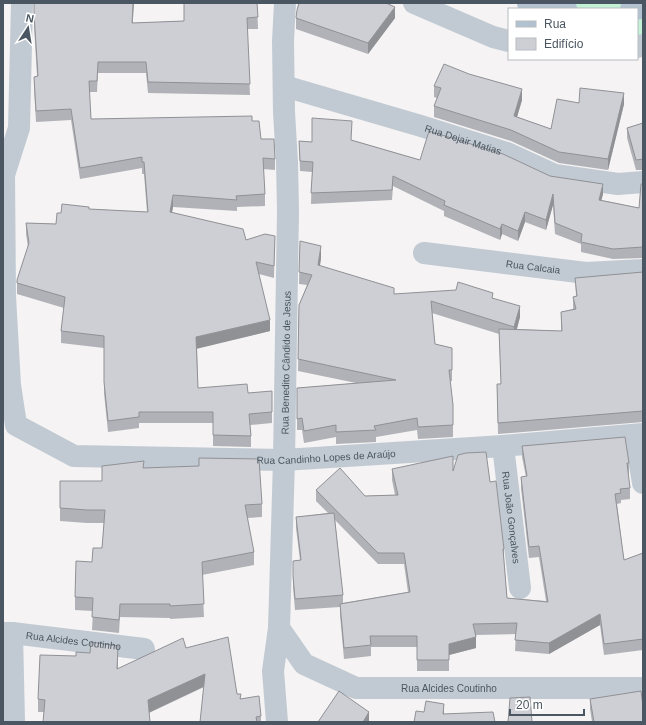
<svg xmlns="http://www.w3.org/2000/svg" width="646" height="725" viewBox="0 0 646 725" font-family="Arial,sans-serif">
  <style>
    .green { fill: #c3f1d5 }
    .lines { fill: none; stroke-linecap: round; stroke-linejoin: round }
    .minor { stroke: #c1cad2; stroke-width: 22 }
    .major { stroke: #b3c2d1; stroke-width: 22 }
    .wall { fill: #b0b2b7; fill-rule: evenodd }
    .shaded-wall { fill: #909195 }
    .building { fill: #cdcfd5; stroke: #909195 }
    .labels { text-anchor: middle; stroke-width: 4; stroke-linejoin: round; paint-order: stroke }
    .street-label { font-size: 10px; fill: #4a5661; stroke: #fff }
  </style>
  <rect width="100%" height="100%" fill="#f5f3f3"/>
  <path class="green" d="M567,3H643V53L637,49V9H576Z"/>
  <g class="lines">
    <g class="minor">
      <path id="s1" d="M22,3L19,128L4,175L5,296L10,385L16,425L74,456L284,460L503,446L643,434"/>
      <path d="M414,3L493,37L509,41"/>
      <path d="M637,47L643,45"/>
      <path id="s2" d="M284,86L421,126L507,153L555,175L618,184L643,182"/>
      <path id="s3" d="M424,253L586,273L643,270"/>
      <path d="M635,435L643,483"/>
      <path id="s4" d="M503,446L520,588"/>
      <path id="s5" d="M279,628L304,664L356,688H643"/>
      <path id="s6" d="M3,633H12L144,649"/>
      <path d="M12,633L14,722"/>
      <path id="s7" d="M277,722L273,671L279,628L284,460L288,211L287,162L284,112L283,41L285,3"/>
    </g>
    <g class="major">
      <path d="M528,3L566,9"/>
      <path d="M631,9L643,8"/>
    </g>
  </g>
  <g class="wall">
    <path d="M34,3L133,23L184,21L257,3L258,29H247L250,95L148,93L146,73H98L97,92H89L91,119L252,121L261,139L275,159V170L263,169L265,194V206L237,207V211L173,207L172,212L246,240L275,236L274,278L259,274L270,331L197,348L198,388L248,393L272,391V423L250,425L251,436V447L213,446V423H139V428L108,432L104,393V348L61,343V331L64,308L17,294V280L28,247L26,234V223L56,224L61,213L89,209L147,212L144,174H142V168L80,179L71,120L36,122L34,88V77L37,76L34,25Z"/>
    <path d="M296,18H395L368,54L296,29Z"/>
    <path d="M434,86L522,100L517,117L551,129L579,103L624,104L608,170L559,163L511,141L434,117V106L437,98L434,97Z"/>
    <path d="M643,123V170H636L627,138V128Z"/>
    <path d="M352,140L420,160L550,176L603,194L601,200L639,208L643,184V258L613,259L581,252V244L555,234L553,205L546,230L525,222L518,241L502,234L500,240L444,216V211L393,186L392,200L311,204L312,172L300,171L299,141L312,142Z"/>
    <path d="M300,241L321,258L320,266L394,294L493,298L520,317L517,329L561,331V312L573,309V297L576,296L575,278L643,272V422L498,434L497,384H501L499,334L432,313L435,344L452,348V381H450L453,405V437L418,439L417,430L376,437V442L336,444V437L304,443L302,430H297V388L356,383L298,371L299,305L307,285L299,284Z"/>
    <path d="M522,446L629,463V474H628L630,488V499L621,500V503L617,504L624,560L643,553V650L604,655L600,625L549,654L515,651L516,634L476,635V648L449,655V671H417V647H371V656L344,659L340,615V607L295,610L293,587V561L300,560L296,528V517L328,513L316,501V490L365,496L395,495L392,480V469L453,471L490,482L504,549V560L507,598L546,601L539,557L529,558L521,488V477H526L522,457ZM335,520L378,564H404L408,592L343,603V595Z"/>
    <path d="M143,468L262,504V517L247,518L254,552V565L202,575L204,617L170,619V618L120,617L119,633L92,630L93,611L75,610V597L92,562L102,548L104,523H87L60,521V481H102Z"/>
    <path d="M186,648L237,694L241,699L261,716V722H200L204,687L149,713L38,712V699L76,656L90,653L118,658V669Z"/>
    <path d="M590,699L643,722H592L590,709Z"/>
  </g>
  <g class="shaded-wall">
    <path d="M133,3H134L132,34V23Z"/>
    <path d="M395,7V18L368,54V43Z"/>
    <path d="M522,89V100L514,127V116Z"/>
    <path d="M624,93V104L608,170V159Z"/>
    <path d="M603,184V194L599,210V200Z"/>
    <path d="M553,194V205L546,230V220Z"/>
    <path d="M173,195V207L170,223V212Z"/>
    <path d="M525,212V222L518,241V231Z"/>
    <path d="M502,224V234L500,240V229Z"/>
    <path d="M321,246V258L318,277V265Z"/>
    <path d="M520,306V317L514,339V327Z"/>
    <path d="M270,320V331L196,349V337Z"/>
    <path d="M600,614V625L549,654V643Z"/>
    <path d="M476,637V648L449,655V671V644Z"/>
    <path d="M205,674V686L148,713V700Z"/>
    <path d="M444,704V715L443,714Z"/>
    <path d="M369,712V722H363Z"/>
  </g>
  <g class="building">
    <path d="M34,3H133L132,23L184,21V3H257L258,17L247,18L250,84L148,82L146,62H98L97,81H89L91,119L252,116V121H259L261,139H274L275,159L263,158L265,194L236,196L237,200L173,195L170,212L243,229L246,240L265,234L275,236L274,266L256,262L270,320L196,337L198,388L247,384L248,393L272,391V412L249,414L251,436L213,435V412H139V417L108,421L104,382V336L61,331L65,297L17,283V280L29,243L26,223L56,224L57,213H61L62,204L89,207V209L148,212L144,162H142V157L80,168L71,109L36,111L34,77L38,76L34,14Z"/>
    <path d="M299,3H386L395,7L368,43L296,18L297,10Z"/>
    <path d="M444,64L469,74L522,89L514,116L551,129L557,99L579,103L580,88L624,93L608,159L559,152L511,130L434,106L441,88L434,86Z"/>
    <path d="M312,118L352,121L351,140L420,160L429,131L503,154L550,176L603,184L599,200L639,208L641,184H643V247L613,249L581,242L582,234L555,223L553,194L546,220L525,212L518,231L502,224L500,229L444,205L445,201L393,176L392,190L311,193L313,162L300,161L299,141L312,142Z"/>
    <path d="M643,123V159L636,160L627,128Z"/>
    <path d="M300,241L321,246L318,265L394,288V294L456,290L458,282L493,293L492,298L520,306L514,327L431,301L435,344L452,348V370H449L453,405V425L418,427L417,418L374,426L376,430L336,432V425L304,431L302,418L297,419V388L396,380L298,359L299,305L312,275L299,272Z"/>
    <path d="M643,272V411L498,423L497,384H501L499,329L562,331L561,312L576,309L573,297L577,296L575,278Z"/>
    <path d="M625,437L629,463H627L630,488L620,489L621,493L615,494L624,560L643,553V639L604,644L600,614L549,643L515,640L517,623L473,624L476,637L449,644V660H417V636H370L371,645L344,648L340,604L410,592L404,553H378L316,490L340,468L365,496L398,495L392,469L453,456V471L458,455L466,453L486,452L490,482L496,481L504,549H503L507,598L548,602L539,546L529,547L521,477L527,476L522,446Z"/>
    <path d="M199,458L259,459L262,504L245,505L254,552L202,562L204,604L170,606V604H120L119,620L92,617L93,598L75,597L76,561L92,562L93,548H102L105,510H87L60,508V481H102V466L144,461L143,468L199,466Z"/>
    <path d="M334,513L343,595L295,599L293,576V561L301,560L296,517Z"/>
    <path d="M228,637L237,694H241L240,699L259,696L261,716L256,717L257,722H200L205,674L148,700L150,722H43L45,700L38,699L40,655L76,656V652L90,653L91,642L118,646L117,669L183,638L186,648Z"/>
    <path d="M339,691L369,712L363,722H318Z"/>
    <path d="M641,691L643,706V722H594L590,699Z"/>
    <path d="M530,697L532,722H508L510,698Z"/>
    <path d="M426,701L444,704L443,714L493,712L495,722H414L416,711L424,712Z"/>
  </g>
  <g class="labels">
    <g class="street-label">
      <text dy="4" stroke="none"><textPath href="#s2" startOffset="187">Rua Dejair Matias</textPath></text>
      <text dy="4" stroke="none"><textPath href="#s3" startOffset="110">Rua Calcaia</textPath></text>
      <text dy="4" stroke="none"><textPath href="#s7" startOffset="360">Rua Benedito Cândido de Jesus</textPath></text>
      <text dy="4" stroke="none"><textPath href="#s1" startOffset="743">Rua Candinho Lopes de Araújo</textPath></text>
      <text dy="4" stroke="none"><textPath href="#s4" startOffset="72">Rua João Gonçalves</textPath></text>
      <text dy="4" stroke="none"><textPath href="#s6" startOffset="71">Rua Alcides Coutinho</textPath></text>
      <text dy="4" stroke="none"><textPath href="#s5" startOffset="194">Rua Alcides Coutinho</textPath></text>
    </g>
  </g>
  <rect width="646" height="725" fill="none" stroke="#4a5661" stroke-width="8"/>
  <rect x="508" y="8" width="130" height="52" fill="#ffffff" stroke="#b7bbc0"/>
  <rect x="516" y="21" width="20" height="6" fill="#b3c2d1" stroke="#b7bbc0"/>
  <text x="544" y="28" font-size="12" fill="#4a5661">Rua</text>
  <rect x="516" y="38" width="20" height="12" fill="#cdcfd5" stroke="#b7bbc0"/>
  <text x="544" y="48" font-size="12" fill="#4a5661">Edifício</text>
  <g transform="translate(28 28) rotate(12)" stroke="#ffffff" stroke-width="3" paint-order="stroke">
  <path d="M0-3L7 15L0 10L-7 15Z" fill="#4a5661"/>
  <text y="-6" font-size="11" font-weight="bold" text-anchor="middle" fill="#4a5661">N</text>
  </g>
  <path d="M510 709v6h74v-6" fill="none" stroke="#4a5661" stroke-width="2"/>
  <text x="516" y="709" font-size="12" fill="#4a5661" stroke="#ffffff" stroke-width="3" paint-order="stroke">20 m</text>
</svg>
